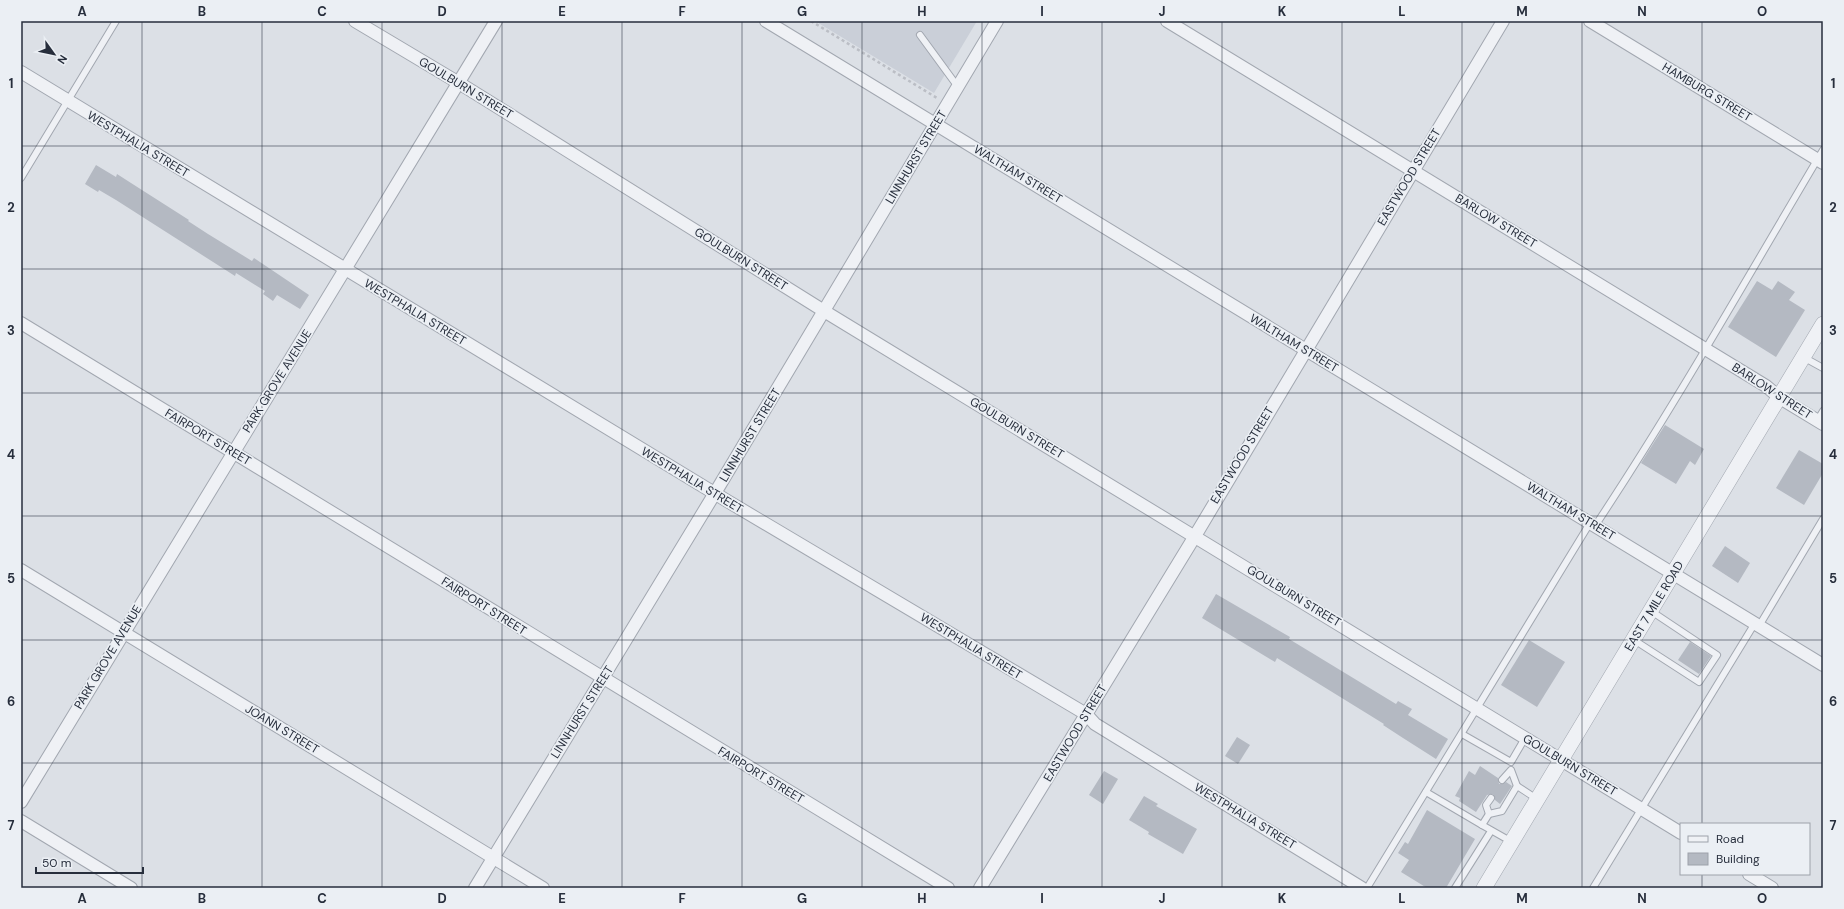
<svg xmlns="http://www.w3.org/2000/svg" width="1844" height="909" viewBox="0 0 1844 909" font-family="'DM Sans',sans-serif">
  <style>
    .built { fill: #cacfd8 }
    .building { fill: #b4b9c2 }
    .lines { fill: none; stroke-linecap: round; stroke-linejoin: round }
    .service-casing { stroke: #a2a7b0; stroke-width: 8 }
    .minor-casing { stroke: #a2a7b0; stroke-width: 14 }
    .tertiary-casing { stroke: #a2a7b0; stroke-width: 16 }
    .path { stroke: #bbbec5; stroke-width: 2.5; stroke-dasharray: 3 3; stroke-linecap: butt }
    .service { stroke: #eff1f5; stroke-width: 6 }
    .minor { stroke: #eff1f5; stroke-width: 12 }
    .tertiary { stroke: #eff1f5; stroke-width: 15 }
    .grid { fill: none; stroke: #272e3c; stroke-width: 1; stroke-opacity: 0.55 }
    .labels { text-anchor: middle; stroke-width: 3.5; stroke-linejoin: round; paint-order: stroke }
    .street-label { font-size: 12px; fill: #272e3c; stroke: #ebeff4 }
    .neatline { fill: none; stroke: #272e3c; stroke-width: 1.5 }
    .grid-label { font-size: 13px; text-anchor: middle; font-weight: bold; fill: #272e3c }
  </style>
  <rect width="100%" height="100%" fill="#dce0e6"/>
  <path class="built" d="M815,21H977L934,93Z"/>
  <g class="building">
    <path d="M96,165L116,177L117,174L131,183L189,220L188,221L208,234L252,261L254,258L309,295L300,309L277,295L273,301L263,294L265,291L236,273L235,276L116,200L99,190L98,192L85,184Z"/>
    <path d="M1757,281L1772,290L1778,281L1795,292L1789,300L1805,310L1776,357L1728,327Z"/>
    <path d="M1665,425L1704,449L1695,465L1690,461L1676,484L1641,463Z"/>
    <path d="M1799,450L1823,464V473L1804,505L1776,488Z"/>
    <path d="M1725,546L1750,563L1738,583L1712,566Z"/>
    <path d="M1216,594L1290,637L1289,639L1396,704L1398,701L1412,709L1408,715L1448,739L1436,759L1403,738L1383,725L1384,724L1277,658L1275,662L1202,618Z"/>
    <path d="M1529,640L1565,662L1537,707L1501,685Z"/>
    <path d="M1690,642L1711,656L1699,674L1678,660Z"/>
    <path d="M1237,737L1250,745L1238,764L1225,756Z"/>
    <path d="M1480,766L1498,778L1499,784H1503L1506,782L1512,786L1500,804L1495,800L1493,794L1487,795L1476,812L1459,801L1460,798L1455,796L1469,771L1475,775Z"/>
    <path d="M1104,771L1118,779L1103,804L1089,795Z"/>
    <path d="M1144,796L1158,804L1156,806L1197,829L1183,854L1148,834L1149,832L1129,820Z"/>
    <path d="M1427,810L1475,839L1446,888H1427L1401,872L1409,860L1398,853L1405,842L1408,844Z"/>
  </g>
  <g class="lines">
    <g class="service-casing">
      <g id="service">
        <path d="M920,35L958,87"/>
        <path d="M21,178L116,21"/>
        <path d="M1803,357L1823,368"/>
        <path d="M1817,421L1823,411"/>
        <path d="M1595,526C1676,404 1748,276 1823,150"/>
        <path d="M1759,626L1823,519"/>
        <path d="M1634,640L1699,682L1717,655L1651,611"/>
        <path d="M1462,734L1511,762L1525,738"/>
        <path d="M1502,780L1511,770L1517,786L1537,799"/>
        <path d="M1426,792L1482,825"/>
        <path d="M1491,798L1486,805L1489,814L1502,811L1517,786"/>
        <path d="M1489,814L1482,825L1512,842"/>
        <path d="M1367,888L1590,523"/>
        <path d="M1455,888L1491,831"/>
        <path d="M1593,888L1755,623"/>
      </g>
    </g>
    <g class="minor-casing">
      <g id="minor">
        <path d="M355,21L459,83L824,311L1681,833"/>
        <path d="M766,21L1823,665"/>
        <path d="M1167,21L1766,386L1780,398L1823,424"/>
        <path d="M1590,21L1823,163"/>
        <path d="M21,72L729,502L1086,714L1095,724L1362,888"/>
        <path d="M21,323L948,888"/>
        <path d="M21,570L543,888"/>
        <path d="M21,802L496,21"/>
        <path d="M21,821L131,888"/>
        <path d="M1749,874L1772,888"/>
        <path d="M475,888L715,493L997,21"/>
        <path d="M980,888L1195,536L1503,21"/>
      </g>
    </g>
    <g class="tertiary-casing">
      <path id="tertiary" d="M1484,888L1823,324"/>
    </g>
    <path class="path" d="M811,21L937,98"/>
    <use href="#service" class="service"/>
    <use href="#minor" class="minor"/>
    <use href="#tertiary" class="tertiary"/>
  </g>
  <path class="grid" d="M142,21V888M262,21V888M382,21V888M502,21V888M622,21V888M742,21V888M862,21V888M982,21V888M1102,21V888M1222,21V888M1342,21V888M1462,21V888M1582,21V888M1702,21V824M21,146H1823M21,269H1823M21,393H1823M21,516H1823M21,640H1823M21,763H1823M1702,874V888"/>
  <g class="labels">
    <g class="street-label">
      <text transform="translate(466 88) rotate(31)" y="4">GOULBURN STREET</text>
      <text transform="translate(1707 92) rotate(31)" y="4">HAMBURG STREET</text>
      <text transform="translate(138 144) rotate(31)" y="4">WESTPHALIA STREET</text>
      <text transform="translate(916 157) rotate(-59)" y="4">LINNHURST STREET</text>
      <text transform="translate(1018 174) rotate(31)" y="4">WALTHAM STREET</text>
      <text transform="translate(1409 177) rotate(-59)" y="4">EASTWOOD STREET</text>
      <text transform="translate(1496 221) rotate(31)" y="4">BARLOW STREET</text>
      <text transform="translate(741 259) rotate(32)" y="4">GOULBURN STREET</text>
      <text transform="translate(415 312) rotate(31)" y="4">WESTPHALIA STREET</text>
      <text transform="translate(1294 343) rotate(31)" y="4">WALTHAM STREET</text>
      <text transform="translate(277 381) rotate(-58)" y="4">PARK GROVE AVENUE</text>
      <text transform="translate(1772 391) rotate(33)" y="4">BARLOW STREET</text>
      <text transform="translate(1017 428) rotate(31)" y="4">GOULBURN STREET</text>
      <text transform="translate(750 435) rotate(-59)" y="4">LINNHURST STREET</text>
      <text transform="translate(208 437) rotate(31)" y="4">FAIRPORT STREET</text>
      <text transform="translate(1242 455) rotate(-59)" y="4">EASTWOOD STREET</text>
      <text transform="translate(692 480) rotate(31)" y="4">WESTPHALIA STREET</text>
      <text transform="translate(1571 511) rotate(31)" y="4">WALTHAM STREET</text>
      <text transform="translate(1294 596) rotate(31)" y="4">GOULBURN STREET</text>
      <text transform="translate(484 606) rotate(32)" y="4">FAIRPORT STREET</text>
      <text transform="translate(1654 606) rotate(-59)" y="4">EAST 7 MILE ROAD</text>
      <text transform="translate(971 646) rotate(31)" y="4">WESTPHALIA STREET</text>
      <text transform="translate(108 657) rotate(-59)" y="4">PARK GROVE AVENUE</text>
      <text transform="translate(582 712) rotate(-58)" y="4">LINNHURST STREET</text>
      <text transform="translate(282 729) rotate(31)" y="4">JOANN STREET</text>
      <text transform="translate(1075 733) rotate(-59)" y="4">EASTWOOD STREET</text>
      <text transform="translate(1570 765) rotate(31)" y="4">GOULBURN STREET</text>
      <text transform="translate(761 775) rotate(31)" y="4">FAIRPORT STREET</text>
      <text transform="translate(1245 816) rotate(31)" y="4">WESTPHALIA STREET</text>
    </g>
  </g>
  <rect width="1844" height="909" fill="none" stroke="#ebeff4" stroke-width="44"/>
  <rect x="1680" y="823" width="130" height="52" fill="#ebeff4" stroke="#9da2aa"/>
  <rect x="1688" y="836" width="20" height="6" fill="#eff1f5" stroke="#9da2aa"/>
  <text x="1716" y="843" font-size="12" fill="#272e3c">Road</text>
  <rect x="1688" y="853" width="20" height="12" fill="#b4b9c2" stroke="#9da2aa"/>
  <text x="1716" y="863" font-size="12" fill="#272e3c">Building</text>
  <g transform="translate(54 54) rotate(123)" stroke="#ebeff4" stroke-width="3" paint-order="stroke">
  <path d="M0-3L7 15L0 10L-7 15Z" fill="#272e3c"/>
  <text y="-6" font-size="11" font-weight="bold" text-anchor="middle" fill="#272e3c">N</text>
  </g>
  <path d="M36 867v6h107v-6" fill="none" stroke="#272e3c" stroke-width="2"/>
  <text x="42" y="867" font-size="12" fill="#272e3c" stroke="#ebeff4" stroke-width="3" paint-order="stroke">50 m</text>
  <rect x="22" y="22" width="1800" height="865" class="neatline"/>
  <g class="grid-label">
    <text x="82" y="16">A</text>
    <text x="202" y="16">B</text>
    <text x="322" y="16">C</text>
    <text x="442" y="16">D</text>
    <text x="562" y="16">E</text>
    <text x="682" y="16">F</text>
    <text x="802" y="16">G</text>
    <text x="922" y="16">H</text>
    <text x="1042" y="16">I</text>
    <text x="1162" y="16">J</text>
    <text x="1282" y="16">K</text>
    <text x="1402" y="16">L</text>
    <text x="1522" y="16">M</text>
    <text x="1642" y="16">N</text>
    <text x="1762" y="16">O</text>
    <text x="11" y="88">1</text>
    <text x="1833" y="88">1</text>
    <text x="11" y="212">2</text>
    <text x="1833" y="212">2</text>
    <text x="11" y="335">3</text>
    <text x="1833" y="335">3</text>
    <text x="11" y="459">4</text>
    <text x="1833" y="459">4</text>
    <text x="11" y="583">5</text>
    <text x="1833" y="583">5</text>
    <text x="11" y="706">6</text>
    <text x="1833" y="706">6</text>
    <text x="11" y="830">7</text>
    <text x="1833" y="830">7</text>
    <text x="82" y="903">A</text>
    <text x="202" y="903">B</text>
    <text x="322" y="903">C</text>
    <text x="442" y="903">D</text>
    <text x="562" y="903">E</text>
    <text x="682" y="903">F</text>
    <text x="802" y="903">G</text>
    <text x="922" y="903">H</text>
    <text x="1042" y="903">I</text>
    <text x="1162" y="903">J</text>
    <text x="1282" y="903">K</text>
    <text x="1402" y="903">L</text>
    <text x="1522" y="903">M</text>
    <text x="1642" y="903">N</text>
    <text x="1762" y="903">O</text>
  </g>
</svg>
